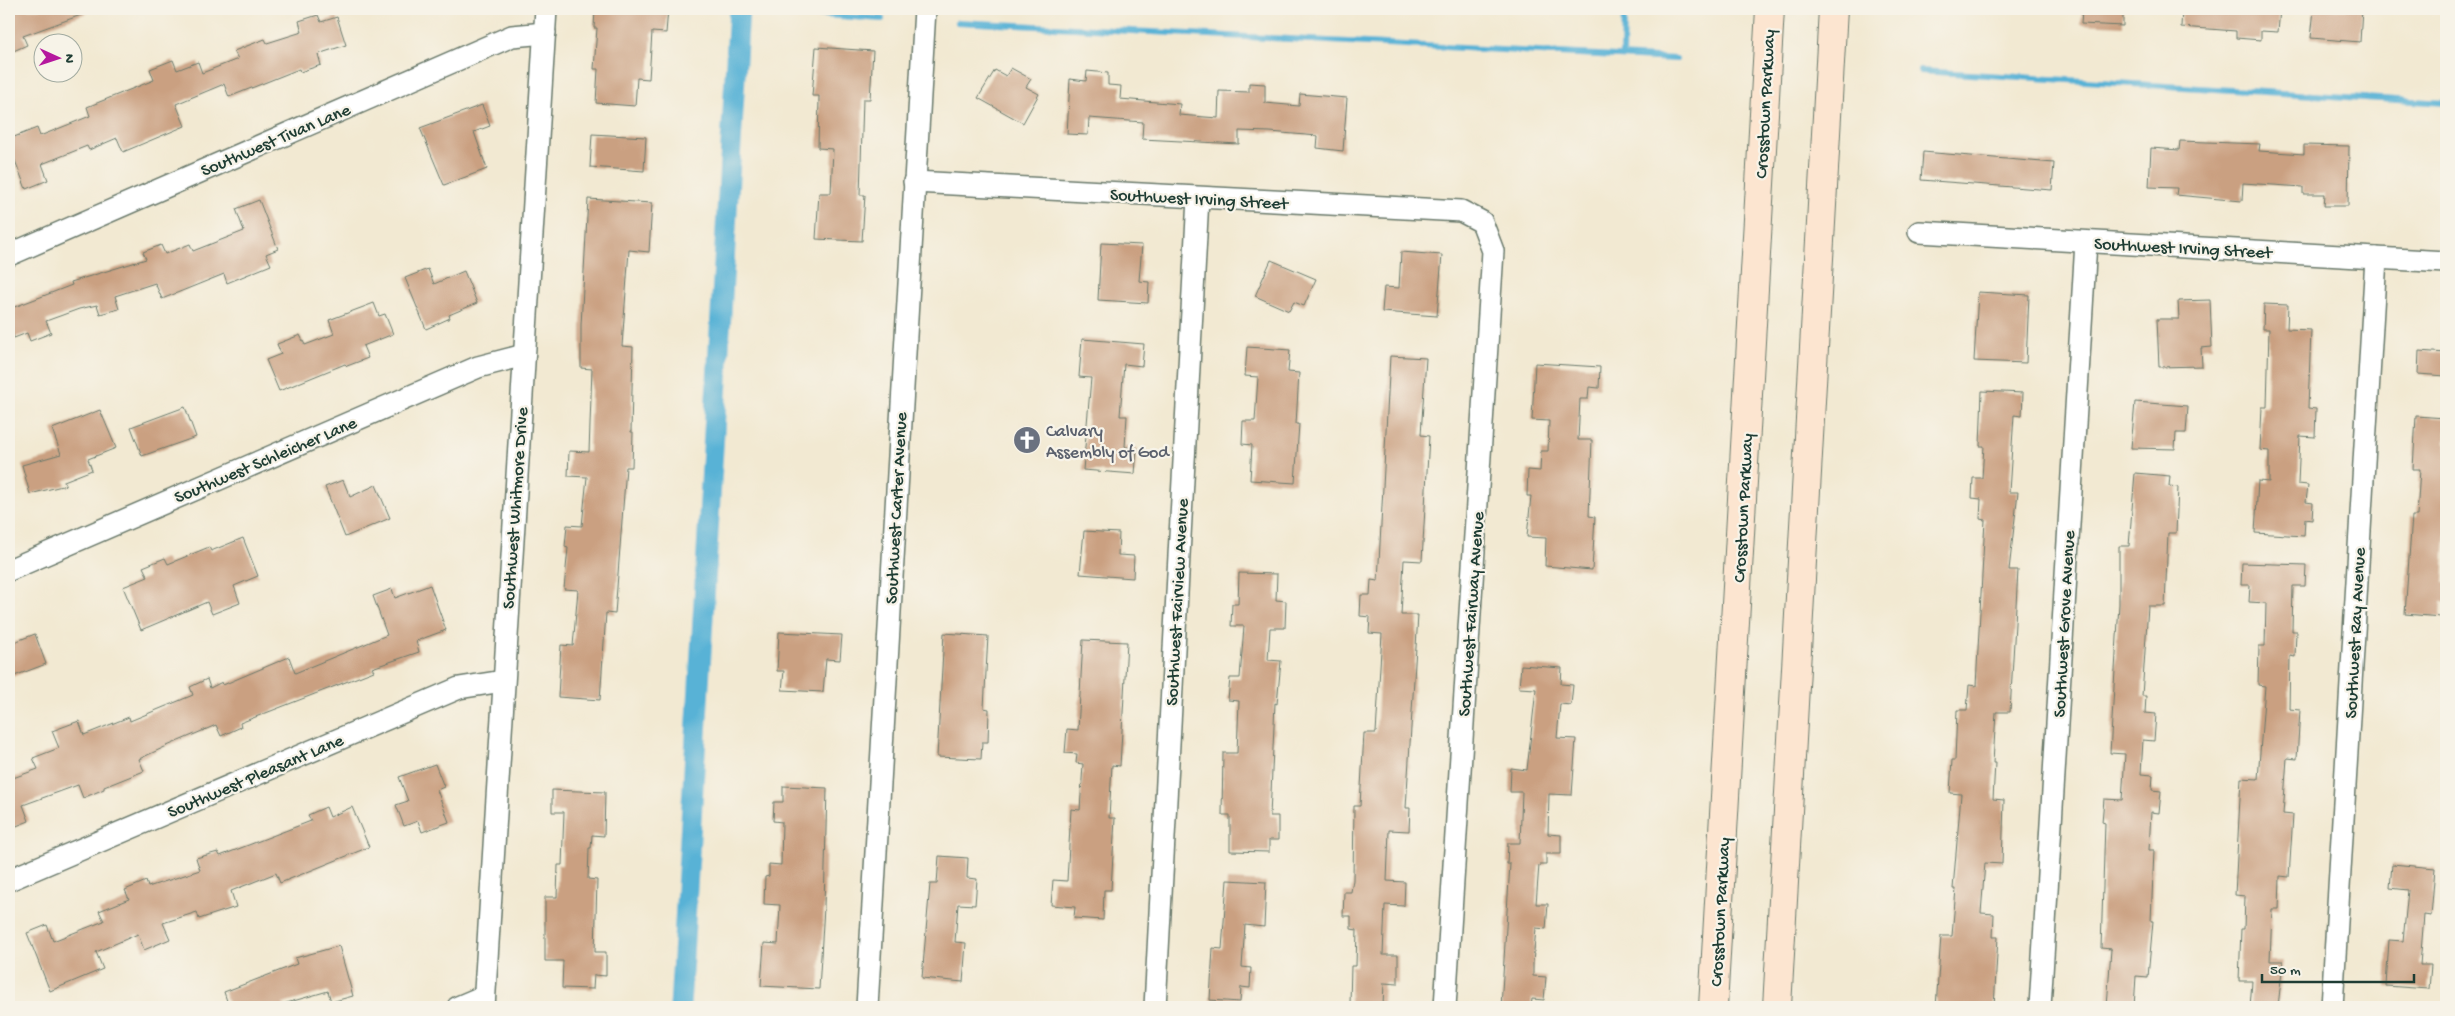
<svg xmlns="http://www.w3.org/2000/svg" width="2455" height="1016" viewBox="0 0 2455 1016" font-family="'Gochi Hand',sans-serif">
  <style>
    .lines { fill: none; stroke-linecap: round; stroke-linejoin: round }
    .stream { stroke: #59b2d6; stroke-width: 6 }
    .canal { stroke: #59b2d6; stroke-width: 21 }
    .building { fill: #caa081 }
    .minor-casing { stroke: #69796b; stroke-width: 24 }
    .secondary-casing { stroke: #69796b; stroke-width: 30 }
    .minor { stroke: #fff; stroke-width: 21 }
    .secondary { stroke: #fce5d0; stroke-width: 28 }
    .labels { text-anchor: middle; stroke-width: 4.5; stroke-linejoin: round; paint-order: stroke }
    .street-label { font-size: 18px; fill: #1f3d34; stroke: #f7f3e8 }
    .worship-label { font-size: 18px; fill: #5b616d; stroke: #f7f3e8; text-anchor: start }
  </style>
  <rect width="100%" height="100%" fill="#f7f3e8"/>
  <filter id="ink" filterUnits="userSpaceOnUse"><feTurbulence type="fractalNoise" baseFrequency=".02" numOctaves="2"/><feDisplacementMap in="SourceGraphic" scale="10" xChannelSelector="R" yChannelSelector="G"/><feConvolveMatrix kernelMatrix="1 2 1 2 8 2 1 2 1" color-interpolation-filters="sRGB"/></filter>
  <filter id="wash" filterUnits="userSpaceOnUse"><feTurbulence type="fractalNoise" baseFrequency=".0096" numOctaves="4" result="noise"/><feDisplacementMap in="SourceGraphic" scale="20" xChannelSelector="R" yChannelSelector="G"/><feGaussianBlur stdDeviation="1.12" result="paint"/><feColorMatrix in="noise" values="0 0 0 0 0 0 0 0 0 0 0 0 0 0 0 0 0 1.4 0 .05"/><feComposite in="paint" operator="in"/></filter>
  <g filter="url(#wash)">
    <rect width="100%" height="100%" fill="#f2e9d2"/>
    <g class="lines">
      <g class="stream">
        <path d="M739,9L882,19"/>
        <path d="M958,22L1676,59"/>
        <path d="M1623,56L1624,9"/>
        <path d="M1920,71L2446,103"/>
      </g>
      <path class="canal" d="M680,1007L739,9"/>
    </g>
    <g id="blocks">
      <g class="building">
        <path d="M9,9H92V11L23,36L27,45L9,53Z"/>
        <path d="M595,9H668L666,33L652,32L649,79L637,78L635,106L596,103L598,69H594L597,28H594Z"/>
        <path d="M2082,9H2123V26L2081,24Z"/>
        <path d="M2182,9H2280L2278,32L2261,31V40L2236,38V31L2181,27Z"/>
        <path d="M2314,9H2362L2360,42L2311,38Z"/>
        <path d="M318,15L321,22L337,17L346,45L318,54L321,65L300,72L299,69L229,97L224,84L176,104L185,126L123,152L117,138L89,150L87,146L42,164L48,180L26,189L9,145V139L37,128L40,136L90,116L87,107L154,80L150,69L173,60L177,70L198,62L202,73L238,59L234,51L265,39L267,43L302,32L299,21Z"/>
        <path d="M816,47L873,51L870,99H863L860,195H865L862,241L816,239L819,193H831L833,149L818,148L819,96H812Z"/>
        <path d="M1011,68L1031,79L1026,87L1039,94L1023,123L978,98L995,70L1006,76Z"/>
        <path d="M1087,71L1108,73V85L1121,86L1120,99L1180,104L1179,115L1218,118L1219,91L1249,92V83L1265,84V103L1299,106L1300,94L1347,98L1343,151L1317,148L1318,136L1270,132L1239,131V144L1142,139L1143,122L1089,118L1088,135L1067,134L1070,79L1086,81Z"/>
        <path d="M482,105L490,126L474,132L487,169L444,185L420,128Z"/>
        <path d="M592,134L646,137L644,171L590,167Z"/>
        <path d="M2180,141L2260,144L2259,151L2304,154V145L2349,146L2348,206H2324L2325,194H2303V187L2243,183L2242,201L2176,195L2177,188L2149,187L2151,148L2179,150Z"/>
        <path d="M1923,152L2054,163L2052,190L1921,180Z"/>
        <path d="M588,199L652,203L649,252L629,250L622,346L633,347L631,432H633L632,467H626L615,614L606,613L600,700L558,697L561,645L573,646L578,590L564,589L568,548L565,547L567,525L582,526L587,477L568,476L569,451L589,452L592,369L581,368V325Z"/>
        <path d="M259,200L278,249L266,254L271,265L227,283L224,274L162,299L155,283L115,296L119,309L100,314L97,305L79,309L46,321L51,333L30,341L27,333L14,338L9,323V309L72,285L71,282L146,259L143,252L161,245L165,254L190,244L193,251L244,231L236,209Z"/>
        <path d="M1101,243L1142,245L1139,281L1149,282L1148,303L1098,300Z"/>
        <path d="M1401,252L1442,255L1437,316L1382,312L1384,287L1399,288Z"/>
        <path d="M1271,260L1316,279L1304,306L1294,302L1289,311L1255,296Z"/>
        <path d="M428,269L434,284L464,271L477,303L449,315L450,318L426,329L405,278Z"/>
        <path d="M1978,292L2029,295L2026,363L1974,361Z"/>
        <path d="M2210,300L2212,347L2201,348L2202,366L2159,367L2157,319H2179L2178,301Z"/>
        <path d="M374,303L379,316L385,314L393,334L363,346L368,358L347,366L345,364L279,391L266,360L281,354L277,344L300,335L305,345L334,334L329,320Z"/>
        <path d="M2264,304L2288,305L2287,329L2311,330L2308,408L2316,409L2315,437L2300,436L2298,484L2308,485L2306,502L2313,503L2312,520L2305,519L2304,536L2255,533L2258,481L2269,482V451L2260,450L2262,407H2267L2269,329H2263Z"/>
        <path d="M1082,339L1144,344L1142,366L1124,364L1120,416H1127L1125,447L1137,448L1135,474L1083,470L1091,378L1079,377Z"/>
        <path d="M1247,347L1290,350L1288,372L1299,373L1296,424H1299L1295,483L1250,480L1252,445L1242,444L1243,421H1255L1258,377L1245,376Z"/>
        <path d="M2419,351L2446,353V376L2418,374Z"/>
        <path d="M1390,356L1426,358L1421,435L1429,436L1422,561L1404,560L1401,615H1418L1406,808H1410L1409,831L1389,830L1387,881L1405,882L1404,906L1385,905L1383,955H1398V984L1384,983L1383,1005L1350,1004L1351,966H1356L1357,930L1351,929V916H1343L1344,892H1351L1353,880L1354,806H1360L1364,733H1376L1382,634L1369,633L1370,617L1360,616L1361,595H1370L1371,580L1378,581Z"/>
        <path d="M1535,363L1600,367L1599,388L1589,387L1588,399H1580L1578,440H1592L1589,516L1595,517L1592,570L1545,566L1546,538L1527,537L1531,496H1527L1528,470L1540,471L1541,451H1548L1549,421L1532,420Z"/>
        <path d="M1982,391L2023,393L2022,416L2014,415L2009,492H2018L2009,570H2018L2010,712H1996L1993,763H1995L1993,799L2004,800L2002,864L1985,863L1981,913L1994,914L1993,937H1998L1994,1007H1936L1941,936H1952L1956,889H1953L1961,794L1950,793L1952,760H1955L1957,710H1967L1969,685L1976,686L1985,520L1980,519L1981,499L1972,498L1973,478H1982L1984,446H1980Z"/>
        <path d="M2135,402L2188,406L2186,433H2176L2175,449L2131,448Z"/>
        <path d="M185,407L196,437L142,456L131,427Z"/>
        <path d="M100,410L116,448L88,459L92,470L64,481L66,485L30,494L22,465L61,454L52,429Z"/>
        <path d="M2416,416L2446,418V536L2443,582H2446V602L2442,601L2441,617L2405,614L2412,516H2417L2420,469H2413Z"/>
        <path d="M2135,473L2170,476L2169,486L2178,487L2176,533H2168L2165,606H2148L2142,696H2146L2145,713L2156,714L2154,741L2143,740L2141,774L2153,775L2152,790L2161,791L2159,813L2151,812L2149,850H2154L2151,921H2153L2148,977L2136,976L2134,1007H2107L2111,949L2101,948L2105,823L2102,822L2104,799L2122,800L2125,754L2110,753L2119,604V546H2129Z"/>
        <path d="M343,480L350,497L376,485L390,518L345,537L325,487Z"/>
        <path d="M1084,531L1119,533L1118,555L1134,556L1133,578L1080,574Z"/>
        <path d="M243,538L258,576L234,586L240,603L212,614L207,602L141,630L123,587L148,577L143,567L165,558L168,564L209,547L211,551Z"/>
        <path d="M2242,563L2306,565L2305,586H2293L2292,631H2296L2295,657L2290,656L2289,709L2300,710L2297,759L2287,758L2283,814L2293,815L2289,877L2280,876L2279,909H2272L2270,961H2283L2278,1007H2250L2252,981H2239L2241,929H2244L2245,896L2235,895L2241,778L2258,779L2265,686L2258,685L2259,646H2265L2266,603L2249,602L2250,585H2241Z"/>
        <path d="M1239,573L1277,574L1276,600L1286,601L1285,628H1270L1268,660L1281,661L1277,704L1275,703L1270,816H1278V840H1269V852L1230,851V815H1222L1223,753H1237L1239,701L1228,700L1230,678H1240L1244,626H1231L1232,604H1238Z"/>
        <path d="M430,585L446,630L416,641L419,652L372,668L374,671L240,723L241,727L221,736L216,725L167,746L139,759L144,771L104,787V789L83,798L78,785L23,805L29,821L9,829V772L11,771L13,778L38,769L33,758L59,748L52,731L79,721L84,735L129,717L130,721L193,695L190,687L207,679L210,688L222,682L223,685L289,657L295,673L387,635L373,596L392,589L395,598Z"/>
        <path d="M779,632L842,635L840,660L826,659L823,692L782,690L784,671H777Z"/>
        <path d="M944,633L988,636L984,708L989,709L988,742H982L981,759L937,757Z"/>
        <path d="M35,634L46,664L9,678V644Z"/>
        <path d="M1083,640L1127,642L1120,766L1112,765L1109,818H1115L1111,890H1104L1103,920L1074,918L1075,907L1051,905L1053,880L1067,881L1071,809L1080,810L1083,764L1076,763L1077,754L1065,753L1067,729L1078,730Z"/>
        <path d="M1521,665L1562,668L1561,684L1573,685L1571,705L1560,704L1557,738L1576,739L1572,795L1549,794L1548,834L1561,835V854H1546V865H1539L1536,904H1548L1546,929L1536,928L1533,963V976L1546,977L1544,1000L1532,999L1531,1007H1501L1510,864H1507L1508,843H1520L1522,792H1510L1511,768L1527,770L1536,689L1519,688Z"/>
        <path d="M435,764L444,787L437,790L449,822L422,832L418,821L404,826L396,805L408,801L399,777Z"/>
        <path d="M783,786L827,788L824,907L819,989L761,986L764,943L778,944L780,905L764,904L765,877L769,876V864L781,865L782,822L773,821L774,802H783Z"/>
        <path d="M552,790L605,792L604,836L592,835L591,848H589L588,879L597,880L595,952H606V976L594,975L593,989L562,988L563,961H545V897H557L558,865H562L564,812H552Z"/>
        <path d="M326,807L330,817L352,807L369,847L280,883L276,873L231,891L236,907L199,919L197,912L163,923L170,939L144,950L138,934L96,952L103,969L50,991L27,933L47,925L53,941L104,921L99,911L129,899L125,890L146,881L148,887L200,870L196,858L218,852L220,856L311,821L308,815Z"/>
        <path d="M939,856L968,858L967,878L977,879L975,905L958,904L955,942L966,943L963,982L922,978L930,884H937Z"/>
        <path d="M2392,864L2435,868L2431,916L2424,915L2420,965H2431L2429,989L2386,986L2389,940L2403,941L2408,890L2390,888Z"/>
        <path d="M1227,880L1266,882L1264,927L1245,925L1242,967L1251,968L1250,988L1241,987L1240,1002L1210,1000L1213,948L1222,949Z"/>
        <path d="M339,946L353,996L331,1002L328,991L283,1004L284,1007H229L224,992L297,964L295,958Z"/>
      </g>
    </g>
  </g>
  <g filter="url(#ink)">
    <use href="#blocks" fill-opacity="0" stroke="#69796b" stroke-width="1"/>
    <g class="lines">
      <g class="minor-casing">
        <g id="minor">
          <path d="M914,182L1461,211L1482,222L1493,251L1445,1007"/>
          <path d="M1919,232L2446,262"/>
          <path d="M9,255L512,36L545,33"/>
          <path d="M9,570L478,367L524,355"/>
          <path d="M9,880L459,688L503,681"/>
          <path d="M458,1007L484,996"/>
          <path d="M484,1007L546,9"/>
          <path d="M867,1007L925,9"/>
          <path d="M1155,1007L1198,198"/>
          <path d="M2040,1007L2086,242"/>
          <path d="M2332,1007L2376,258"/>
        </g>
      </g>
      <g class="secondary-casing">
        <g id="secondary">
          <path d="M1713,1007L1770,9"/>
          <path d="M1777,1007L1833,9"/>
        </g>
      </g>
      <use href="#minor" class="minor"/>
      <use href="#secondary" class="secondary"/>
    </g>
  </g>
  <defs>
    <g id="church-disc" transform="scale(1.4375)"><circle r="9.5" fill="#6b7280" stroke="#f7f3e8"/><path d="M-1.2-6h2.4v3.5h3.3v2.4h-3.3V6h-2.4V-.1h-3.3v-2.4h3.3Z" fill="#fff"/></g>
  </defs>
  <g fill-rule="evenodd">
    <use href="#church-disc" x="1027" y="440"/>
  </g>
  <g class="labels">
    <g class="street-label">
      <text transform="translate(1764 104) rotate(-87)" y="6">Crosstown Parkway</text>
      <text transform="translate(275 139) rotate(-23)" y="6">Southwest Tivan Lane</text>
      <text transform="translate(1199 198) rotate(3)" y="6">Southwest Irving Street</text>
      <text transform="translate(2183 247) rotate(3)" y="6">Southwest Irving Street</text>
      <text transform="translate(265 459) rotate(-23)" y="6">Southwest Schleicher Lane</text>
      <text transform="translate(514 508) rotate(-86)" y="6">Southwest Whitmore Drive</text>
      <text transform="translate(895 508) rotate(-87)" y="6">Southwest Carter Avenue</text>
      <text transform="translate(1742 508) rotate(-87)" y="6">Crosstown Parkway</text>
      <text transform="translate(1176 602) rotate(-87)" y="6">Southwest Fairview Avenue</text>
      <text transform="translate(1470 614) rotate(-86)" y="6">Southwest Fairway Avenue</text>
      <text transform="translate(2063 624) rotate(-87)" y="6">Southwest Grove Avenue</text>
      <text transform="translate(2354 633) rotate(-87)" y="6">Southwest Ray Avenue</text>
      <text transform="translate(255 775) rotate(-23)" y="6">Southwest Pleasant Lane</text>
      <text transform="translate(1719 912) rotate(-87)" y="6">Crosstown Parkway</text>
    </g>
    <g class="worship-label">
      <text x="1046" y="436">Calvary<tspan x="1046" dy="21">Assembly of God</tspan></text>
    </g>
  </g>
  <rect width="2455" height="1016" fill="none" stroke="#f7f3e8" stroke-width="30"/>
  <g transform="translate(58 58) rotate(93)"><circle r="24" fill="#f7f3e8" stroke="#a1aaa0"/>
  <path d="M0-4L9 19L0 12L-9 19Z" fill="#b5179e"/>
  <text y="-8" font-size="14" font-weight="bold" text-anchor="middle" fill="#1f3d34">N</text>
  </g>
  <path d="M2262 974v8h152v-8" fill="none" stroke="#1f3d34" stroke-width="2.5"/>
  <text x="2270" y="974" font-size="15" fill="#1f3d34" stroke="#f7f3e8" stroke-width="4" paint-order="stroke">50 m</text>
</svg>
